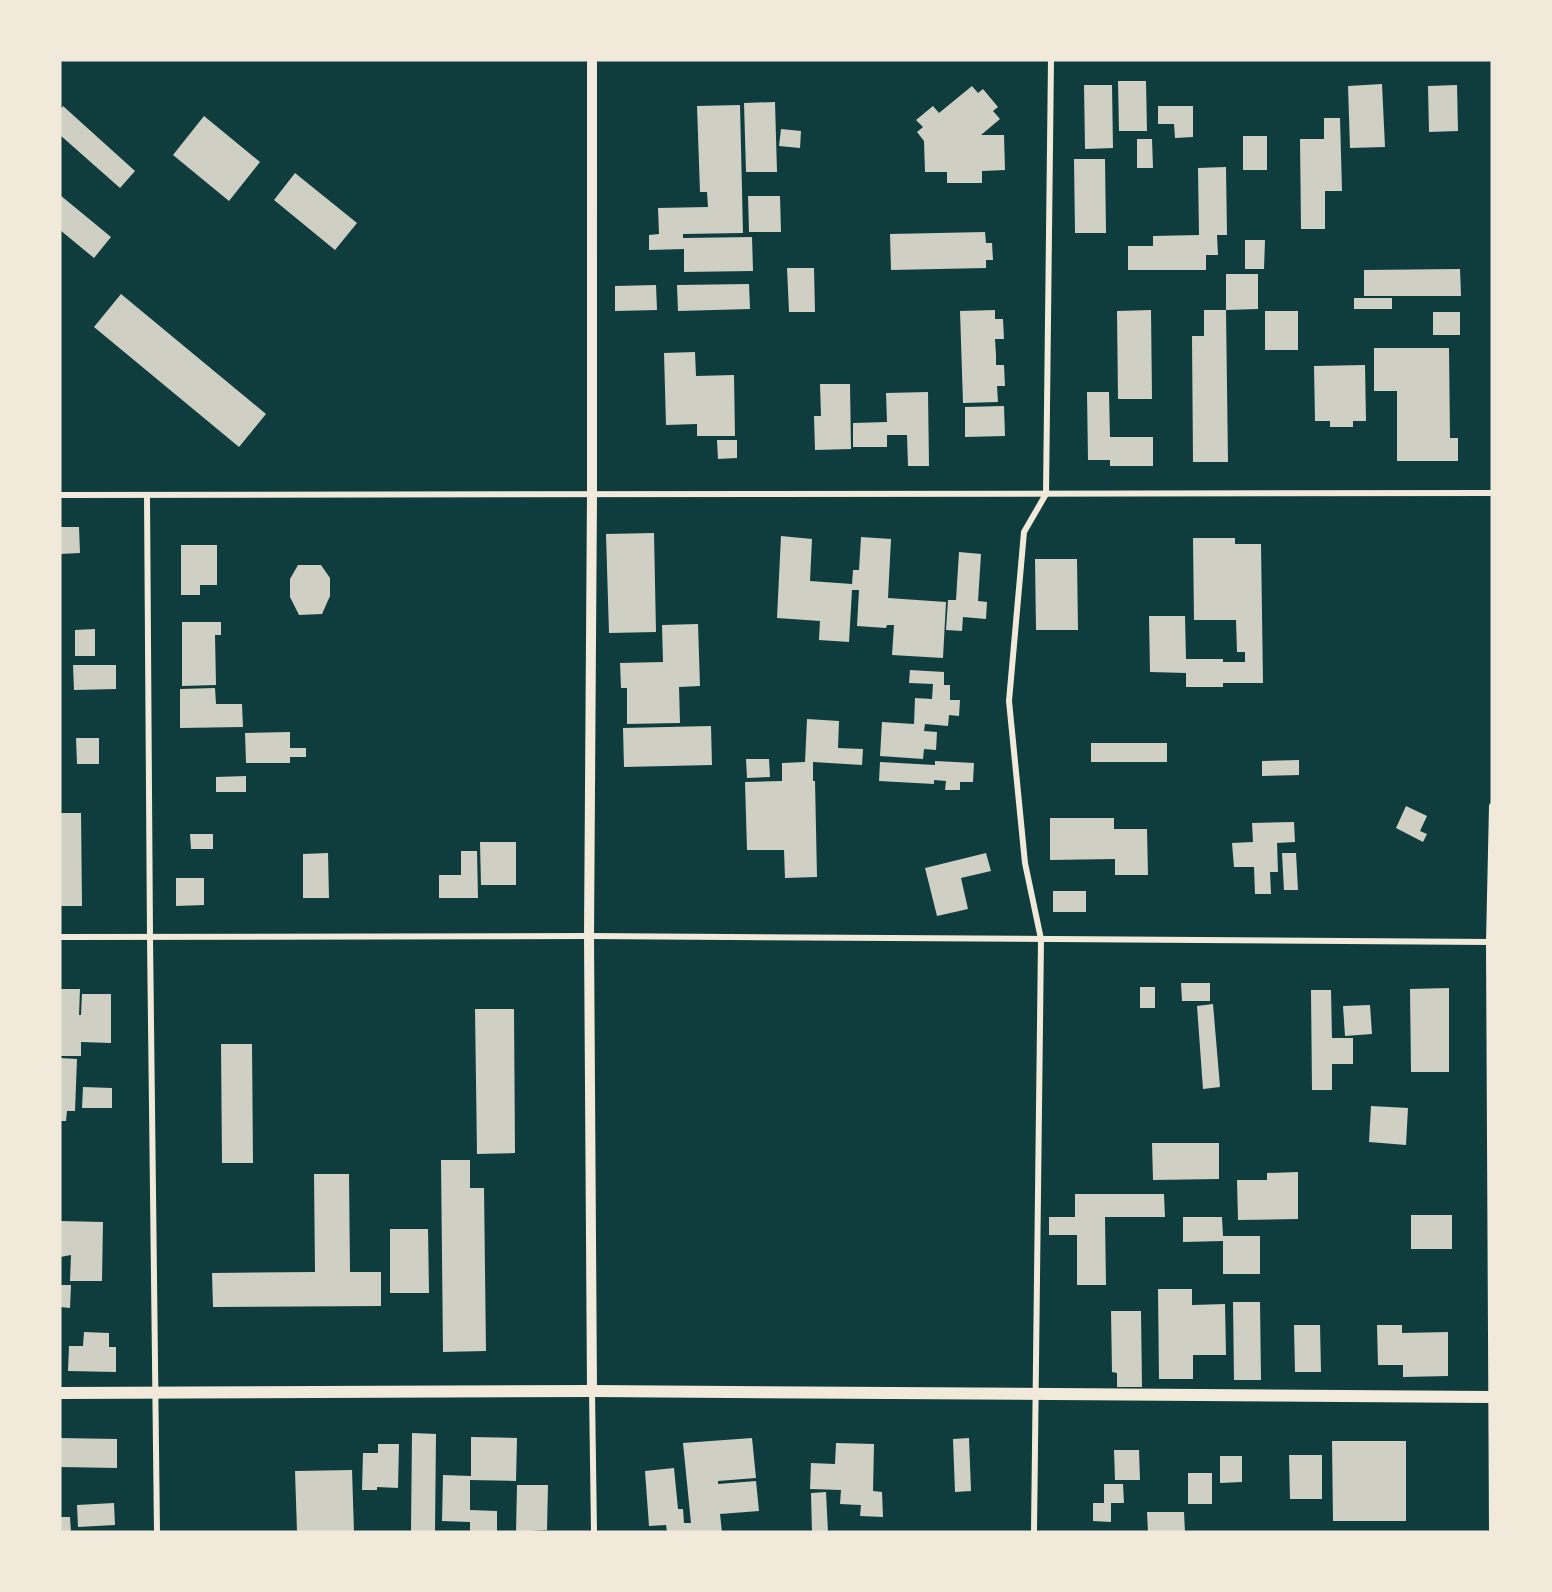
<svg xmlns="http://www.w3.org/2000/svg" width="1552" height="1592" viewBox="0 0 1552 1592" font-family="Merriweather,serif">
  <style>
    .building { fill: #cfcfc3 }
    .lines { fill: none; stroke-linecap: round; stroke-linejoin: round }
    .minor { stroke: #f1e9da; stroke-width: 6 }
    .tertiary { stroke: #f1e9da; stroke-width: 10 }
    .secondary { stroke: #f1e9da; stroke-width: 12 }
  </style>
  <rect width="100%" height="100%" fill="#0f3d3e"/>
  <g class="building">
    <path d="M1118,81H1146L1147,131H1119Z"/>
    <path d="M1382,84L1385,147L1350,148L1348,86Z"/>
    <path d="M1084,85H1112L1113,148L1085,149Z"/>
    <path d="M1457,85L1458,131L1429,132L1428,86Z"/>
    <path d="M972,86L978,93L983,89L998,107L993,111L1000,119L981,135H1004L1005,170L982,171V183H947V172H925L924,141L917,132L923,127L916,120L933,106L939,113Z"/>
    <path d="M775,102L777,172H746L744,103Z"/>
    <path d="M740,105L743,233L683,234V238L752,237L753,271L684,272V249L649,250V235L659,234L658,208L708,207L707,192H700L697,106Z"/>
    <path d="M63,106L135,171L120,188L60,135V110Z"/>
    <path d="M1158,106H1193V137L1175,138L1174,124H1158Z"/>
    <path d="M204,116L260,162L229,201L173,155Z"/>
    <path d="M1324,118H1340L1342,191H1325V229H1301L1300,139H1324Z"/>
    <path d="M781,129L801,131L800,148L779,146Z"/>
    <rect x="1243" y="136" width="24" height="34"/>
    <path d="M1137,139H1152L1153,168H1137Z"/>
    <path d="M1074,159H1105L1106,233H1075Z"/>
    <path d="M1226,167L1227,235H1217L1218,255H1206V270H1128V246H1153V236L1199,235L1198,168Z"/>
    <path d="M295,173L357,223L335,250L274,200Z"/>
    <path d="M60,195L111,237L94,258L60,230Z"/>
    <path d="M748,196H780L781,232H749Z"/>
    <path d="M985,232L986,243H992L993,260H986V268L891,270L890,234Z"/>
    <path d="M1245,240H1265L1264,269H1245Z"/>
    <path d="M787,268H814L815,312H789Z"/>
    <path d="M1460,269L1461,296H1364V270Z"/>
    <path d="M1226,274H1258V309L1226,310Z"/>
    <path d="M749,284L750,309L678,311L677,285Z"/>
    <path d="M656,285L657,310L615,311V286Z"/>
    <path d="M121,294L266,414L239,447L94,327Z"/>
    <rect x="1354" y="298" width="38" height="11"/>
    <path d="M995,310V319H1003L1004,339H995L996,355V365H1004L1005,386H997L998,402L963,403L960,311Z"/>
    <path d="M1151,310L1152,399H1118L1117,311Z"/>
    <path d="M1204,310H1226L1228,462H1193L1192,336H1204Z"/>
    <rect x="1265" y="311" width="33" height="39"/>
    <rect x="1433" y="312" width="27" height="23"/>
    <path d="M1374,348H1449L1450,438H1458V461H1397V391H1374Z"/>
    <path d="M695,352L696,376L734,375L735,436H697V424L666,425L664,353Z"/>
    <path d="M1365,365L1366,421H1353V427H1330V421H1315L1314,366Z"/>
    <path d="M820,384H850L851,449L815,450L814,416H821Z"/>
    <path d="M928,392L929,466H908L907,435H887V447H853V423L887,422L886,393Z"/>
    <path d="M1087,392H1109L1110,437H1153V466H1110V460H1088Z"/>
    <path d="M1004,406L1005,436L965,437V407Z"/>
    <path d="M717,440H737V458L718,459Z"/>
    <path d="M60,527H79L80,553L60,554Z"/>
    <path d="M654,533L656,632L609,633L606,534Z"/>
    <path d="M781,536L812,539L810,581L852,584L853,570H859L861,537L891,539L888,598L946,602L943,658L892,655L894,625H887L886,628L857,626L859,590H852L849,642L819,640L820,621L777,618Z"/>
    <path d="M1193,538H1235V544H1261L1263,683H1223V687H1186V673L1150,672L1149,616H1185L1186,659H1223V662H1245V652H1237L1236,620H1194Z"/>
    <path d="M181,545H217V585H200V595H181Z"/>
    <path d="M959,552L981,554L978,601L987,602L986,619L963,617L962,631L946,630L948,600H956Z"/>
    <path d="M1035,559H1077L1078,630H1036Z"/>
    <path d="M298,565H321L330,578V596L322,614L299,615L290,597V579Z"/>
    <path d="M182,622H221V635H215L216,685L182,686Z"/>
    <path d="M698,624L700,686L679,687L680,723L627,724V688H621L620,663L663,662L662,625Z"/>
    <path d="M95,629V656H75V630Z"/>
    <path d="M73,665H116V689L74,690Z"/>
    <path d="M910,670L944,672V685H950V700H960L959,716L949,715L948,726L925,724L924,731L937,732L936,750L924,749L923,759L880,756L882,722L914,724L915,698L932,699L933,684L909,683Z"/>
    <path d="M215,688L216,704H242L243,727L180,728V689Z"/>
    <path d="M807,719L839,721L838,748L863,749L862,765L813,762V781H815L817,877L785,878L784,850H747L745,782L782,781V763L805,762Z"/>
    <path d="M711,726L712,765L624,767L623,728Z"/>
    <path d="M290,732V748H306V757H290V763H246L245,733Z"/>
    <path d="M76,738H99V764H77Z"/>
    <rect x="1091" y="743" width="76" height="19"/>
    <path d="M746,759H769L770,777L747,778Z"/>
    <path d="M1299,760V775L1262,776V761Z"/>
    <path d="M935,761L974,763L973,782H960V790H945L946,781L934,780V784L879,781L880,762L935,765Z"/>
    <path d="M246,776V792H216V777Z"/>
    <path d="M1406,806L1427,816L1420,831L1427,834L1423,842L1396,828Z"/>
    <path d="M60,813H81L82,906H60Z"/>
    <path d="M1050,818H1114V829H1147L1148,875H1115V859L1050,860Z"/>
    <path d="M1294,822L1295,842L1277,843L1278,872H1270L1271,894H1255L1254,867H1234L1232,843L1253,842L1252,823Z"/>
    <path d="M190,834H213V849H191Z"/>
    <path d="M480,842H516V885H481Z"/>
    <path d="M461,851H477L478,898H439V875H461Z"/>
    <path d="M328,853L329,898H303V854Z"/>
    <path d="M986,853L991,871L961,878L968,909L937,916L925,868Z"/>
    <path d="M1282,853H1296L1298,890H1284Z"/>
    <path d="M176,878H204V905L176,906Z"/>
    <rect x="1053" y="891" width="33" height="21"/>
    <path d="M1181,983H1210V1001H1182Z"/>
    <rect x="1140" y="987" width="15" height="21"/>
    <path d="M1449,988V1072H1411L1410,989Z"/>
    <path d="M60,989H80L79,1015H81L82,994H111V1043L81,1042V1056H60Z"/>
    <path d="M1311,990H1331L1332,1038H1353V1064H1332V1090H1312Z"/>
    <path d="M1213,1004L1220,1087L1203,1089L1197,1006Z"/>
    <path d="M1370,1005L1372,1034L1345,1036L1343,1006Z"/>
    <path d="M475,1009H514L515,1153L477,1154Z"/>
    <path d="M221,1044H252L253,1163H222Z"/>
    <path d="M60,1058L77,1059L75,1111H67L66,1121H60Z"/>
    <path d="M83,1087L112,1088V1108H82Z"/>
    <path d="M1371,1106L1408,1108L1406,1145L1369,1142Z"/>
    <path d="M1152,1143H1219V1179L1153,1180Z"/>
    <path d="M441,1160H470V1188H484L486,1351L443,1352Z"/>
    <path d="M1298,1172V1219L1238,1220L1237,1180H1267V1173Z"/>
    <path d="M314,1174H349L350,1272H381V1306L213,1307L212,1273L315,1272Z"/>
    <path d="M1075,1194H1164L1165,1217H1105L1106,1285H1077V1235H1049V1217H1075Z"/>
    <rect x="1411" y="1215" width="41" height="34"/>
    <path d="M1183,1217H1222L1223,1236H1260V1274H1223V1241L1183,1242Z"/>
    <path d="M60,1221L103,1222L102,1281H70L71,1255L60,1257Z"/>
    <path d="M390,1229H428L429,1293H390Z"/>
    <path d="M60,1285H71L70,1308L60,1307Z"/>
    <path d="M1158,1289H1192V1305L1225,1304L1226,1355H1193V1379H1159Z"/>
    <path d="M1233,1302H1260L1261,1380H1234Z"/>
    <path d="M1111,1311H1141L1142,1387H1117V1373L1112,1372Z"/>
    <path d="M1294,1325H1320L1321,1372H1295Z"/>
    <path d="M1377,1325H1402V1333L1448,1332V1376L1403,1377V1365H1378Z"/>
    <path d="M84,1332L109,1333V1347H116V1372L68,1371L69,1346H83Z"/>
    <path d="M412,1433L436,1434L435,1532H411Z"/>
    <path d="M471,1437L517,1438L516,1481L470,1480V1510L497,1511V1532H470V1522L442,1521L443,1475L471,1476Z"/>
    <path d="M60,1438L117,1439V1468L60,1467Z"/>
    <path d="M752,1438L756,1478L718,1481V1484L756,1481L759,1511L720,1514L722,1532H667L666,1525L649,1526L645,1471L674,1468L678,1509H683L684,1523H691L683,1443Z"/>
    <path d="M969,1438L971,1491L955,1492L953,1439Z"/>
    <path d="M1332,1441H1406V1521H1333Z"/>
    <path d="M836,1443L874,1444L873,1491L882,1492L883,1517L860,1516L861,1505L840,1504L841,1490L810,1489L811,1463L835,1464Z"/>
    <path d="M378,1444H399L398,1488L377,1487V1490H362L363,1453H378Z"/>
    <path d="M1114,1450H1139L1140,1480H1115Z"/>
    <path d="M1289,1455H1322V1499H1290Z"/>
    <path d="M1220,1456H1242V1482L1220,1483Z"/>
    <path d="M352,1470L354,1532H297L295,1471Z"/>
    <rect x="1188" y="1473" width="24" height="31"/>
    <path d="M1104,1484H1123L1124,1503H1111V1522L1093,1521V1503H1104Z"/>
    <path d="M517,1485H548L547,1530L516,1532Z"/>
    <path d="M826,1492L828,1532H812L811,1493Z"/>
    <path d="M114,1503L115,1525L78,1527L77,1505Z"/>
    <path d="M1147,1512H1184L1185,1532H1148Z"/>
    <path d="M60,1517H70L71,1532H60Z"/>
  </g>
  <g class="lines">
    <g class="minor">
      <path d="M60,495L1492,493"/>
      <path d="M147,495L150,937L157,1532"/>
      <path d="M60,937L589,936L1492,942"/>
      <path d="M592,1391L594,1532"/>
      <path d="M1034,1532L1041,939L1025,863L1009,701L1024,532L1046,494L1051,60"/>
      <path d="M1492,1532L1489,942L1492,806"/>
    </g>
    <path class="tertiary" d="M592,1391L589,936L592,494V60"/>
    <path class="secondary" d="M60,1393L592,1391L1492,1397"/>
  </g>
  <rect width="1552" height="1592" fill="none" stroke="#f1e9da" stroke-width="123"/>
</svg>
